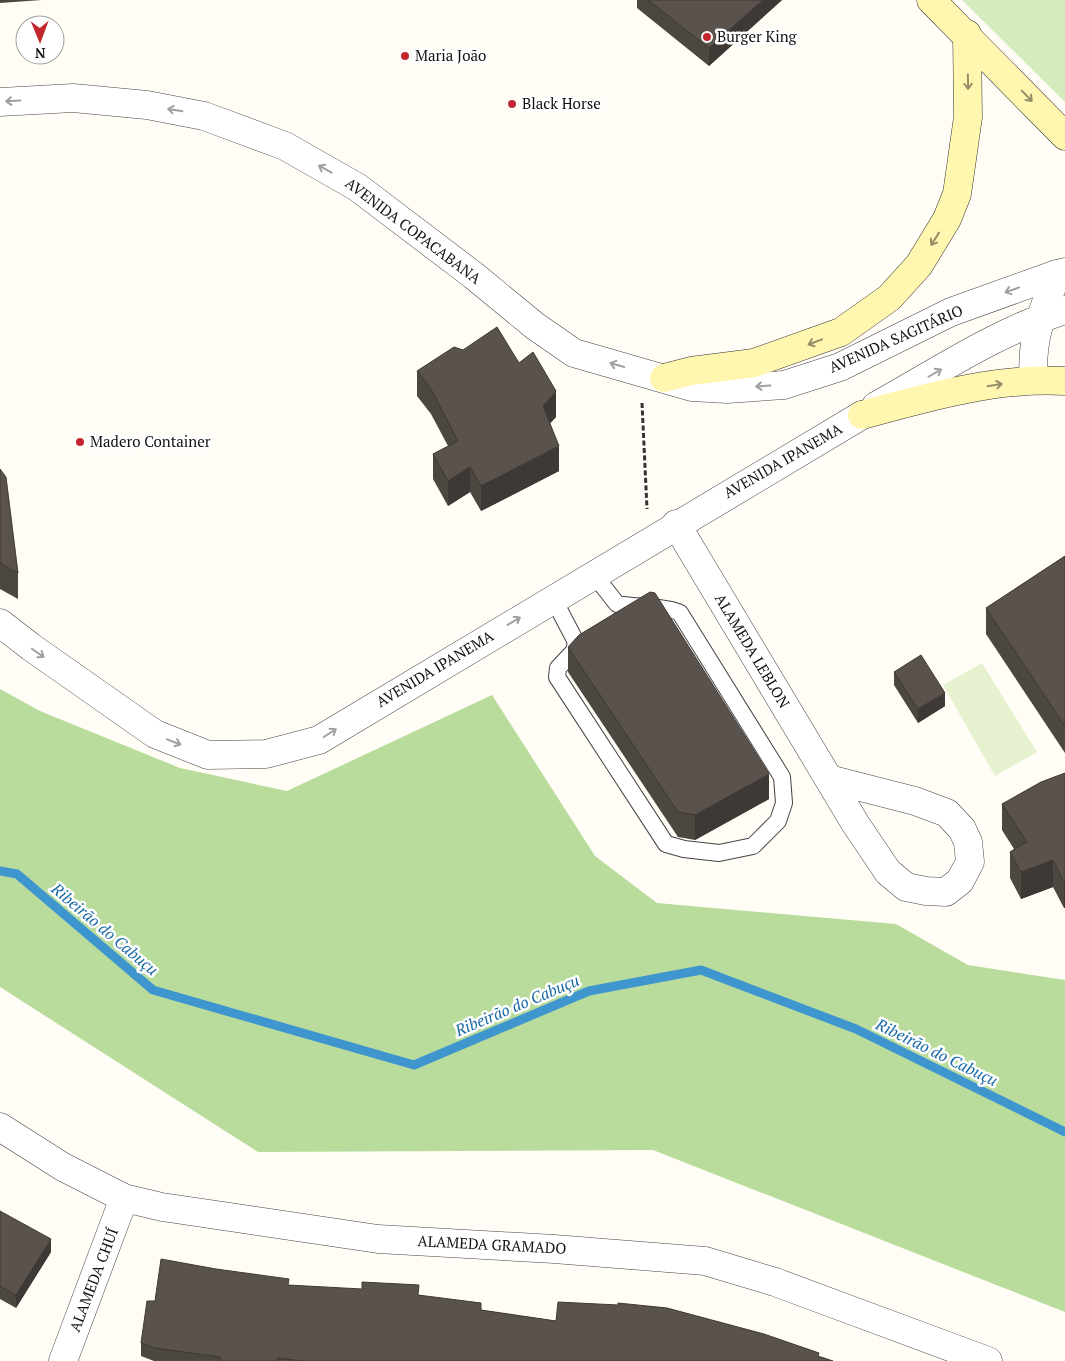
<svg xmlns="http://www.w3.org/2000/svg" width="1065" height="1361" viewBox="0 0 1065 1361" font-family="'PT Serif',serif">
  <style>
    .green { fill: #d5ebbd }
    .forest { fill: #b9dc9c }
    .pitch { fill: #e6f2cf }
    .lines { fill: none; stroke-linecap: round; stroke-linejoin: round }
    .stream { stroke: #3f96cf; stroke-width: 9 }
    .service-casing { stroke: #444; stroke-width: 18 }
    .minor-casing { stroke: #444; stroke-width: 29 }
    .tertiary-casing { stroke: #444; stroke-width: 29 }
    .secondary-casing { stroke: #333; stroke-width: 29 }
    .path { stroke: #333; stroke-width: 3; stroke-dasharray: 5 2.5; stroke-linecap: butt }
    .service { stroke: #fff; stroke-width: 16 }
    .minor { stroke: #fff; stroke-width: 28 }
    .tertiary { stroke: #fff; stroke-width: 28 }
    .secondary { stroke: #fff6b0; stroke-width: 28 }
    .wall { fill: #4d4742 }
    .shaded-wall { fill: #3f3936 }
    .building { fill: #5a524d; stroke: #3f3936 }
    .oneway { stroke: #948f68 }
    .oneway2 { stroke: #a0a0a0 }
    .poi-dot { fill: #c4262e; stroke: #fff; stroke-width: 2 }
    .labels { text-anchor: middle; stroke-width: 5; stroke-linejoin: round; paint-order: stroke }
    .poi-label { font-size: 15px; fill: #111; stroke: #fff; text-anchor: start }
    .street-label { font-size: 15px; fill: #111; stroke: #fff }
    .water-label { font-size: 16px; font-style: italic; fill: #1768a6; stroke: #fff }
  </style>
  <rect width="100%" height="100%" fill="#fffdf5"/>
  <path class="green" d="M962,0H1065V102L967,5Z"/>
  <path class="forest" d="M0,689L40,711L180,768L287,791L492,695L595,856L657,903L896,924L968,965L1065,980V1312L653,1150L258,1152L0,987Z"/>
  <path class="pitch" d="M982,663L1037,752L995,776L943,685Z"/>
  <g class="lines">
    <path class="stream" d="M0,871L17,874L153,990L414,1065L589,991L701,970L856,1029L1065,1132"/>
    <g class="service-casing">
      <path id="service" d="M553,598L576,642L574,651L558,668L557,677L666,844L684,849L719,853L753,846L778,821L784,803L782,777L680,613C672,607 631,607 617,604L595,576"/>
    </g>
    <g class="minor-casing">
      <g id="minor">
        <path d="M0,102L73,98L147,105L204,116L285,146L357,187L473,275L535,326L574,353L692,387L727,389L784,385L840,367L951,312L1057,274"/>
        <path d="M676,524L855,823L888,872L906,887L926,891L946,892L960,881L970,862L968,842L962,829L947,813L915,801L829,779"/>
        <path d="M0,623L31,647L155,734L208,755L266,754L319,740L862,415"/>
        <path d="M0,1127L63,1167L124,1198L162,1207L378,1239L554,1249L705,1261L775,1282L988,1361"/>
        <path d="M63,1361L124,1198"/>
      </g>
    </g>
    <g class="tertiary-casing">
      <g id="tertiary">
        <path d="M1034,379C1030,341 1043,309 1057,274L1065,272"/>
        <path d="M876,406C937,372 998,331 1065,310"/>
      </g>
    </g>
    <g class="secondary-casing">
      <g id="secondary">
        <path d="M931,0L1065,136"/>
        <path d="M664,378L691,371L754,363L841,332L889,298L919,265L947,219L957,194L968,117L967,34"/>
        <path d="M862,415C928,397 996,377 1065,381"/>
      </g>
    </g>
    <path class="path" d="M642,403L647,509"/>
    <use href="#service" class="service"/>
    <use href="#minor" class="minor"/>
    <use href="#tertiary" class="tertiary"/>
    <use href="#secondary" class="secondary"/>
  </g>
  <g class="wall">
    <path d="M0,0H42L0,3Z"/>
    <path d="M637,0H782L709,66L637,8Z"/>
    <path d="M463,350L519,363L556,417L550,423L559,471L481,511L470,492L448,506L433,479V454L448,446L431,414L417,396V371Z"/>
    <path d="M0,469L18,573V599L0,589Z"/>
    <path d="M1065,556V753L986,634V608Z"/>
    <path d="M568,647L769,799L695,840L678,837L568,672Z"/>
    <path d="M894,672L945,706L918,723L894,685Z"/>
    <path d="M1065,773V908H1064L1053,887L1021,899L1010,878V852L1014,849L1002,830V804Z"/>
    <path d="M0,1211L51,1252L16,1308L0,1299Z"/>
    <path d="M216,1269L289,1285L419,1295L481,1310L556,1321L819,1357L833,1361H154L141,1356V1343L155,1301Z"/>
  </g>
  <g class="shaded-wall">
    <path d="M763,0H782L709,66V48Z"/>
    <path d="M556,391V417L543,431V406Z"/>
    <path d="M559,446V471L481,511V486Z"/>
    <path d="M470,467V492L448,506V481Z"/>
    <path d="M945,693V706L918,723V709Z"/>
    <path d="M769,774V799L695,840V815Z"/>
    <path d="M1053,860V887L1021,899V872Z"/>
    <path d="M1065,881V908H1064V882Z"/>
    <path d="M51,1239V1252L16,1308V1295Z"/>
  </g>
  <g class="building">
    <path d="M648,0H763L709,48Z"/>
    <path d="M497,327L519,363L533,352L556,391L543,406L559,446L481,486L470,467L448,481L433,454L458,441L431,389L417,371L454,347L463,350Z"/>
    <path d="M0,469L6,477L18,573L0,563Z"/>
    <path d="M1065,556V726L986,608Z"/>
    <path d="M650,592L655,593L769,774L695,815L678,812L568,647L579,635Z"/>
    <path d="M921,655L945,693L918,709L894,672Z"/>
    <path d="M1065,773V881L1064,882L1053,860L1021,872L1010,852L1027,842L1002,804L1041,782Z"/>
    <path d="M0,1211L51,1239L16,1295L0,1286Z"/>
    <path d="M161,1259L216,1269L289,1279L288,1285L362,1289V1282L419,1285L418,1295L481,1303V1310L556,1321L558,1302L618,1305V1303L667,1308L764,1334L819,1353L818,1356L833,1361H302L278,1358L277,1361H220V1357L155,1348L141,1343L147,1301H155Z"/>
  </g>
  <defs><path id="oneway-shaft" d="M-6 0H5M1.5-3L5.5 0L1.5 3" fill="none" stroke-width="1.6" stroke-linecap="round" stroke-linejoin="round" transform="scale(1.25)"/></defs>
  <g class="oneway">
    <use href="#oneway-shaft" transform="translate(968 82) rotate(89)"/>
    <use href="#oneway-shaft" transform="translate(1027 96) rotate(46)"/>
    <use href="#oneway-shaft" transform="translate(935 239) rotate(122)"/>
    <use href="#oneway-shaft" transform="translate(815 342) rotate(159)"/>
    <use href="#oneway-shaft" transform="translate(995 385) rotate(-9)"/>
  </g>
  <g class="oneway2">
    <use href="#oneway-shaft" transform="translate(13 101) rotate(177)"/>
    <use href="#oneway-shaft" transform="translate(175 110) rotate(-170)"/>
    <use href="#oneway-shaft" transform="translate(325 169) rotate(-151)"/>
    <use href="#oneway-shaft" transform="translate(1012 290) rotate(160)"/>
    <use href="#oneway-shaft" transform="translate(617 365) rotate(-164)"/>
    <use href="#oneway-shaft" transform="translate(935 373) rotate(-30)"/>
    <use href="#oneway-shaft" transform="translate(763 386) rotate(176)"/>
    <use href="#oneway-shaft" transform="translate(514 621) rotate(-31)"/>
    <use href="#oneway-shaft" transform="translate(38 653) rotate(35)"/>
    <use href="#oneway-shaft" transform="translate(330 733) rotate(-32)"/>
    <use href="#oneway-shaft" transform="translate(174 742) rotate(21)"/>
  </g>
  <g class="poi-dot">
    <circle cx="707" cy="37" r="5"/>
    <circle cx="405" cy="56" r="5"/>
    <circle cx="512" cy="104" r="5"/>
    <circle cx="80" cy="442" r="5"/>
  </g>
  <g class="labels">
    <g class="poi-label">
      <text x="717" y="42">Burger King</text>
      <text x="415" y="61">Maria João</text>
      <text x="522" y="109">Black Horse</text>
      <text x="90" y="447">Madero Container</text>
    </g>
    <g class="street-label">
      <text transform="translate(413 231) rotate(37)" y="5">AVENIDA COPACABANA</text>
      <text transform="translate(896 339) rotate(-24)" y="5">AVENIDA SAGITÁRIO</text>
      <text transform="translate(783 461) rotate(-30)" y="5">AVENIDA IPANEMA</text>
      <text transform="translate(752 651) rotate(59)" y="5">ALAMEDA LEBLON</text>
      <text transform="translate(435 669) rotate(-31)" y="5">AVENIDA IPANEMA</text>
      <text transform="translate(492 1245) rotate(3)" y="5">ALAMEDA GRAMADO</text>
      <text transform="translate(94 1280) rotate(-69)" y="5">ALAMEDA CHUÍ</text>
    </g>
    <g class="water-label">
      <text transform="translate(105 929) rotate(40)" y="6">Ribeirão do Cabuçu</text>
      <text transform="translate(517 1005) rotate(-23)" y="6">Ribeirão do Cabuçu</text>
      <text transform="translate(937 1052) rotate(26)" y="6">Ribeirão do Cabuçu</text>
    </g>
  </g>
  <g transform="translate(40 40) rotate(179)"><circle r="24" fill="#ffffff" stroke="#a0a0a0"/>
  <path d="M0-4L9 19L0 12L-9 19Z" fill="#c4262e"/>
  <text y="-8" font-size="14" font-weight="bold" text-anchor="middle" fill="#111111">N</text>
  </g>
</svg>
